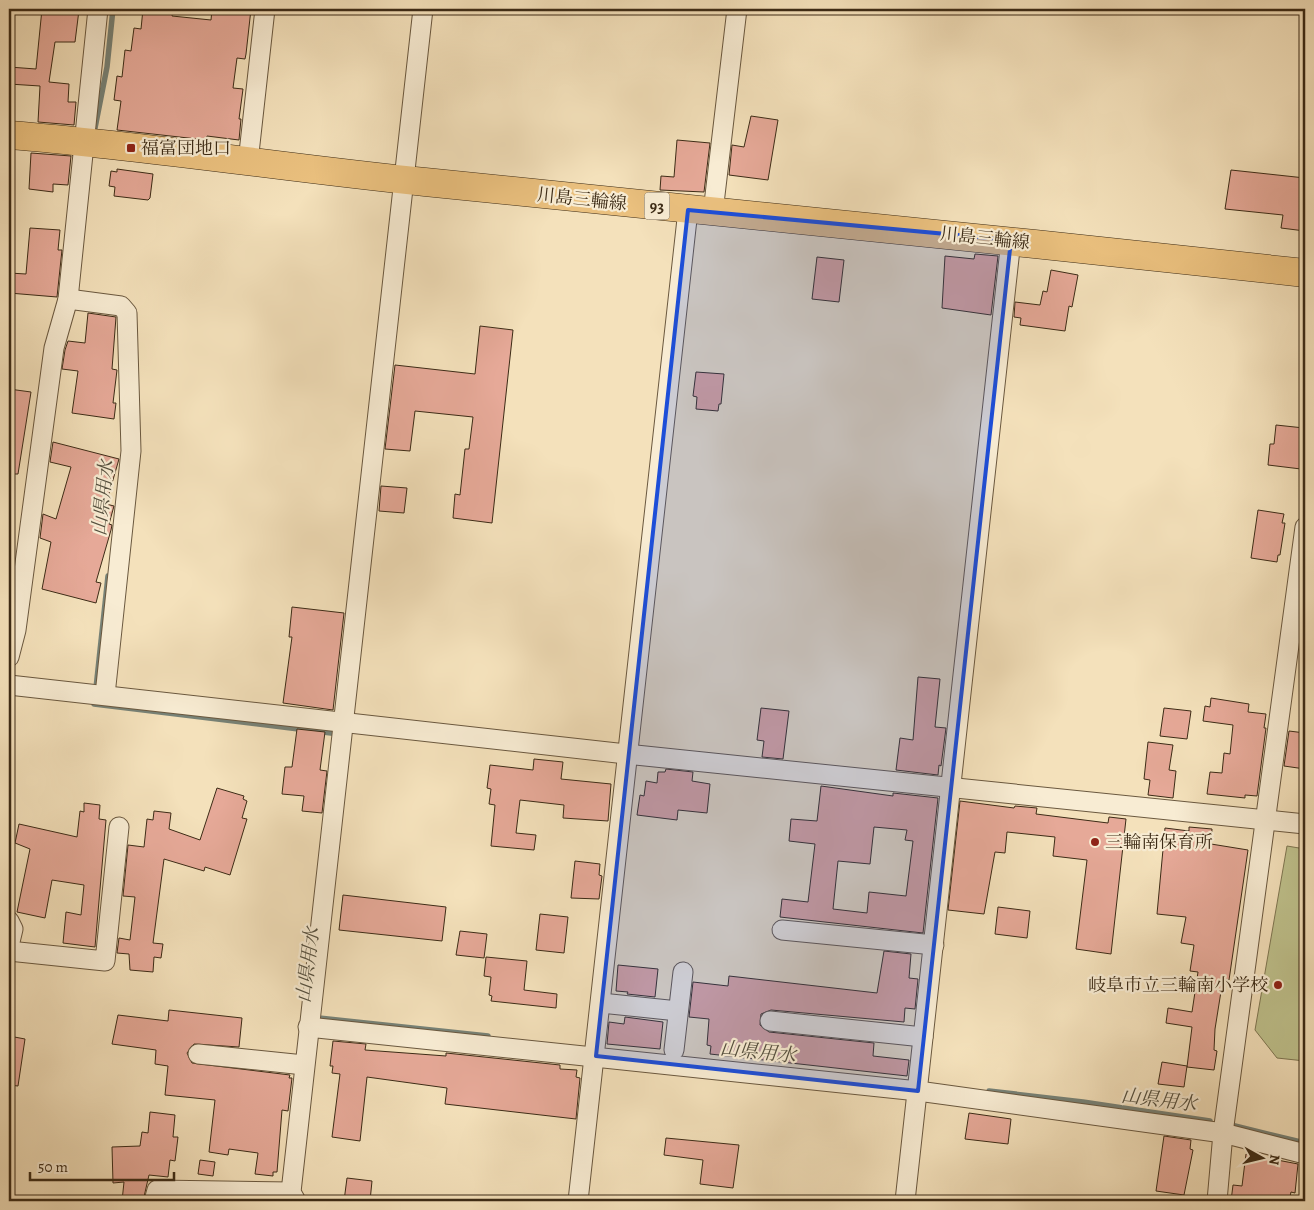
<svg xmlns="http://www.w3.org/2000/svg" width="1314" height="1210" viewBox="0 0 1314 1210" font-family="Alegreya,'Noto Serif JP',serif">
  <style>
    .green { fill: #bfc28d; stroke: #7e7652 }
    .lines { fill: none; stroke-linecap: round; stroke-linejoin: round }
    .stream { stroke: #778277; stroke-width: 5.5 }
    .building { fill: #e6a998; stroke: #3c2b16; fill-rule: evenodd }
    .street-casing { stroke: #6a583f; stroke-width: 21 }
    .primary-casing { stroke: #3c2b16; stroke-width: 29 }
    .street { stroke: #f8ecd3; stroke-width: 19 }
    .primary { stroke: #eac07e; stroke-width: 28 }
    .marked { fill: #1d4ed8; fill-opacity: 0.2; stroke: #1d4ed8; stroke-width: 4; stroke-linejoin: round }
    .poi-dot { fill: #8f2418; stroke: #f8ecd3; stroke-width: 2 }
    .labels { text-anchor: middle; stroke-width: 4.5; stroke-linejoin: round; paint-order: stroke }
    .shield { fill: #f8ecd3; stroke: #74654f; stroke-width: 1 }
    .shield-label { font-size: 16px; font-weight: bold; fill: #3c2b16 }
    .poi-label { font-size: 18px; fill: #3c2b16; stroke: #f8ecd3; text-anchor: start }
    .street-label { font-size: 18px; fill: #3c2b16; stroke: #f8ecd3 }
    .water-label { font-size: 19px; font-style: italic; fill: #544f3e; stroke: #f8ecd3 }
  </style>
  <rect width="100%" height="100%" fill="#f4e1bb"/>
  <filter id="stains"><feTurbulence type="fractalNoise" baseFrequency=".004" numOctaves="4"/><feColorMatrix values="0 0 0 0 .2 0 0 0 0 .09 0 0 0 0 .02 0 0 0 .5 -.17"/></filter>
  <radialGradient id="worn" r=".72"><stop offset=".6" stop-color="#630" stop-opacity="0"/><stop offset="1" stop-color="#630" stop-opacity=".3"/></radialGradient>
  <path class="green" d="M1287,846L1305,849V1061L1277,1058L1255,1030Z"/>
  <g class="lines">
    <g class="stream">
      <path d="M95,128L107,67L113,9"/>
      <path d="M96,688L108,576"/>
      <path d="M94,704L339,734"/>
      <path d="M316,1014L319,1018L488,1036"/>
      <path d="M989,1091L1083,1102L1210,1121"/>
      <path d="M1227,1124L1305,1143"/>
    </g>
  </g>
  <g class="building">
    <path d="M42,9L79,10L75,42H55L49,82L69,84L68,102H76L74,125L38,122L40,86L9,84V67L36,69Z"/>
    <path d="M143,9H173L172,16L211,20L212,9H251L246,54L245,59L237,58L233,88L243,89L239,119H241L239,140L207,136L206,140L117,130L121,101L114,100L117,76L122,77L125,50L131,51L134,28L141,29Z"/>
    <path d="M751,116L778,120L768,180L729,175L732,145L744,147Z"/>
    <path d="M677,140L710,143L704,192L660,190L661,176L674,177Z"/>
    <path d="M31,153L71,156L68,185L53,184V192L29,189Z"/>
    <path d="M117,169L153,174L150,198L148,200L114,196L115,187L109,186L111,171L117,172Z"/>
    <path d="M1231,170L1305,178V231L1281,228L1283,215L1225,209Z"/>
    <path d="M30,228L60,230L58,250H62L57,297L9,293V273L26,274Z"/>
    <path d="M975,254L998,256L991,315L942,308L945,256L974,259Z"/>
    <path d="M817,257L844,260L839,302L812,299Z"/>
    <path d="M1051,270L1078,275L1072,307L1069,306L1065,331L1020,325L1021,318L1014,317L1015,302L1040,305L1043,291L1047,292Z"/>
    <path d="M88,313L116,317L112,369L117,370L113,403H116L114,419L72,413L78,371L62,369L65,350L68,341L85,343Z"/>
    <path d="M480,326L513,330L492,523L453,518L455,494L460,495L465,449H469L473,417L415,411L410,451L385,449L395,365L475,374Z"/>
    <path d="M696,372L724,374L721,404H719L718,411L696,409L697,397L693,396Z"/>
    <path d="M9,389L31,392L18,474H9Z"/>
    <path d="M1276,425L1304,428L1303,439L1305,440L1301,469L1268,465L1270,444H1274Z"/>
    <path d="M53,442L119,459L106,504L114,506L109,524L112,525L111,530L96,582L101,583L96,603L42,589L51,542L40,538L43,514L56,519L71,467L50,462Z"/>
    <path d="M381,486L407,488L404,513L379,511Z"/>
    <path d="M1258,510L1284,514L1282,523H1285L1280,555H1278L1277,562L1251,558Z"/>
    <path d="M292,607L344,613L333,710L283,703L292,637H289Z"/>
    <path d="M918,677L940,679L935,727L946,728L941,766L939,765L938,775L896,770L900,738L913,740Z"/>
    <path d="M1211,698L1249,704L1248,712L1266,714L1264,728H1266L1257,796L1245,795V798L1207,794L1210,772L1222,773L1224,753L1230,754L1233,725L1203,721L1205,706L1210,707Z"/>
    <path d="M761,708L789,711L783,759L762,757L764,741L757,740Z"/>
    <path d="M1164,708L1191,711L1187,739L1160,736Z"/>
    <path d="M297,729L325,732L320,770L327,771L322,813L302,811L304,796L282,794L285,767H292Z"/>
    <path d="M1289,731L1305,733V769L1284,766Z"/>
    <path d="M1148,742L1173,745L1169,770L1176,771L1173,798L1148,795L1150,780L1144,779Z"/>
    <path d="M534,759L563,762L561,779L611,784L608,821L563,818L564,805L520,800L516,833L536,835L534,850L491,846L495,805L489,804L491,789L487,788L490,765L533,770Z"/>
    <path d="M666,769L693,772L692,781L710,784L707,813L678,810L677,820L637,815L640,795L644,796L646,781L657,783L658,772H665Z"/>
    <path d="M821,786L893,796V793L938,798L923,933L780,917L782,899L808,902L815,844L789,841L791,819L817,821ZM874,827L907,830L905,840L913,841L906,896L869,892L867,913L833,909L838,861L870,864Z"/>
    <path d="M217,788L244,796L243,799L247,801L242,818L247,819L230,875L205,867L204,871L164,859L153,943L163,944L161,958L154,957L153,972L130,970L129,954L117,953L119,938L130,940L135,897L123,896L128,845L144,847L147,819L153,820L154,811L171,813L169,829L200,840Z"/>
    <path d="M960,801L1014,808L1015,806L1037,808L1036,814L1108,823L1109,817L1126,819L1111,954L1076,949L1087,860L1053,856L1055,837L1007,832L1005,853L995,852L984,914L948,910Z"/>
    <path d="M84,803L100,805L99,819L106,820L95,947L63,943L66,912L81,915L84,885L52,880L45,918L17,912L30,849L15,843L19,824L77,837L80,811L84,812Z"/>
    <path d="M1189,827L1212,829L1211,844L1248,850L1229,980L1223,979L1215,1029L1214,1050L1217,1051L1214,1070L1187,1067L1192,1027L1166,1023L1168,1008L1192,1012L1198,972L1190,971L1194,945L1181,943L1186,917L1157,914L1165,828L1189,831Z"/>
    <path d="M575,861L600,864L599,875L602,876L599,899L571,898Z"/>
    <path d="M343,895L446,907L442,941L339,930Z"/>
    <path d="M998,907L1030,911L1027,938L995,934Z"/>
    <path d="M540,914L568,917L564,953L536,950Z"/>
    <path d="M460,931L487,934L484,958L456,955Z"/>
    <path d="M884,951L911,954L909,978L918,979L915,1009L905,1008L904,1022L771,1010L761,1014L760,1025L769,1032L874,1043L873,1056L909,1060L907,1076L710,1054L711,1046L707,1045L709,1019L689,1017L693,982L728,986L729,976L877,993Z"/>
    <path d="M486,957L527,961L524,990L557,994L556,1008L491,1001L492,996L489,995L491,977L484,976Z"/>
    <path d="M618,965L658,969L655,997L627,994L628,992L616,991Z"/>
    <path d="M169,1010L242,1018L239,1047L194,1044L187,1053L192,1063L290,1075L289,1078H292L288,1111L282,1110L277,1172H273V1176L255,1174L258,1153L229,1149L228,1155L209,1152L215,1100L165,1095L168,1066L155,1064L156,1050L112,1044L118,1015L168,1021Z"/>
    <path d="M625,1017L663,1022L660,1049L607,1044L609,1022L624,1024Z"/>
    <path d="M9,1036L25,1039L18,1086L9,1085Z"/>
    <path d="M333,1041L366,1044L365,1050L446,1056V1053L560,1065V1069L577,1070L576,1077L580,1078L576,1119L445,1104L447,1088L367,1077L360,1141L332,1137L340,1074L332,1073L333,1066H330Z"/>
    <path d="M1162,1062L1187,1066L1184,1087L1158,1084Z"/>
    <path d="M150,1112L175,1115L173,1137H178L175,1161L170,1160L168,1177L149,1175L143,1201H122L124,1182L113,1183L112,1147L140,1146L142,1132L148,1133Z"/>
    <path d="M969,1113L1011,1119L1008,1144L965,1139Z"/>
    <path d="M1164,1136L1191,1140L1190,1149L1193,1150L1184,1195L1156,1191Z"/>
    <path d="M666,1138L739,1145L733,1188L700,1184L703,1160L664,1155Z"/>
    <path d="M1246,1154L1298,1164L1295,1193L1291,1192L1289,1201H1231L1233,1185L1242,1186Z"/>
    <path d="M200,1160L215,1162L213,1176L198,1174Z"/>
    <path d="M347,1178L372,1181L370,1201H344Z"/>
  </g>
  <g class="lines">
    <g class="street-casing">
      <g id="street">
        <path d="M248,162L265,9"/>
        <path d="M713,212L737,9"/>
        <path d="M68,299L121,306L127,313L131,451L105,695"/>
        <path d="M9,657L16,630L54,348L68,299L98,9"/>
        <path d="M9,685L626,754L1305,824"/>
        <path d="M9,921L13,929L9,946"/>
        <path d="M782,930L934,945"/>
        <path d="M9,951L105,961L119,827"/>
        <path d="M601,1003L678,1011"/>
        <path d="M770,1021L923,1037"/>
        <path d="M308,1027L918,1091L1223,1133L1305,1154"/>
        <path d="M674,1050L683,972"/>
        <path d="M198,1054L304,1065"/>
        <path d="M154,1201L157,1190L291,1192"/>
        <path d="M296,1201L291,1192L423,9"/>
        <path d="M578,1201L688,210"/>
        <path d="M905,1201L1011,240"/>
        <path d="M1217,1201L1223,1133L1305,527"/>
      </g>
    </g>
    <g class="primary-casing">
      <path id="primary" d="M9,135C148,146 286,168 425,182C719,213 1012,240 1305,273"/>
    </g>
    <use href="#street" class="street"/>
    <use href="#primary" class="primary"/>
  </g>
  <path class="marked" d="M688,210L1011,240L918,1091L596,1056Z"/>
  <g class="poi-dot">
    <rect x="126" y="143" width="10" height="10" rx="2.5"/>
    <circle cx="1095" cy="842" r="5"/>
    <circle cx="1278" cy="985" r="5"/>
  </g>
  <g class="labels">
    <rect class="shield" x="644.5" y="192.5" width="25" height="27" rx="4"/>
    <g class="shield-label">
      <text x="657" y="212">93</text>
    </g>
    <g class="poi-label">
      <text x="141" y="154">福富団地口</text>
      <text x="1105" y="848">三輪南保育所</text>
      <text x="1268" y="991" text-anchor="end">岐阜市立三輪南小学校</text>
    </g>
    <g class="street-label">
      <text transform="translate(582 199) rotate(6)" y="6">川島三輪線</text>
      <text transform="translate(985 238) rotate(6)" y="6">川島三輪線</text>
    </g>
    <g class="water-label">
      <text transform="translate(102 498) rotate(-84)" y="7">山県用水</text>
      <text transform="translate(307 965) rotate(-83)" y="7">山県用水</text>
      <text transform="translate(758 1051) rotate(6)" y="7">山県用水</text>
      <text transform="translate(1159 1099) rotate(7)" y="7">山県用水</text>
    </g>
  </g>
  <rect width="1314" height="1210" fill="none" stroke="#f4e1bb" stroke-width="30"/>
  <rect x="10" y="10" width="1294" height="1190" fill="none" stroke="#3c2b16" stroke-width="2.5"/>
  <rect x="15" y="15" width="1284" height="1180" fill="none" stroke="#3c2b16"/>
  <g transform="translate(1262 1158) rotate(98)" stroke="#f8ecd3" stroke-width="4" paint-order="stroke">
  <path d="M0-4L9 19L0 12L-9 19Z" fill="#3c2b16"/>
  <text y="-8" font-size="14" font-weight="bold" text-anchor="middle" fill="#3c2b16">N</text>
  </g>
  <path d="M30 1172v8h144v-8" fill="none" stroke="#3c2b16" stroke-width="2.5"/>
  <text x="38" y="1172" font-size="15" fill="#3c2b16" stroke="#f8ecd3" stroke-width="4" paint-order="stroke">50 m</text>
  <rect width="100%" height="100%" filter="url(#stains)"/>
  <rect width="100%" height="100%" fill="url(#worn)"/>
</svg>
